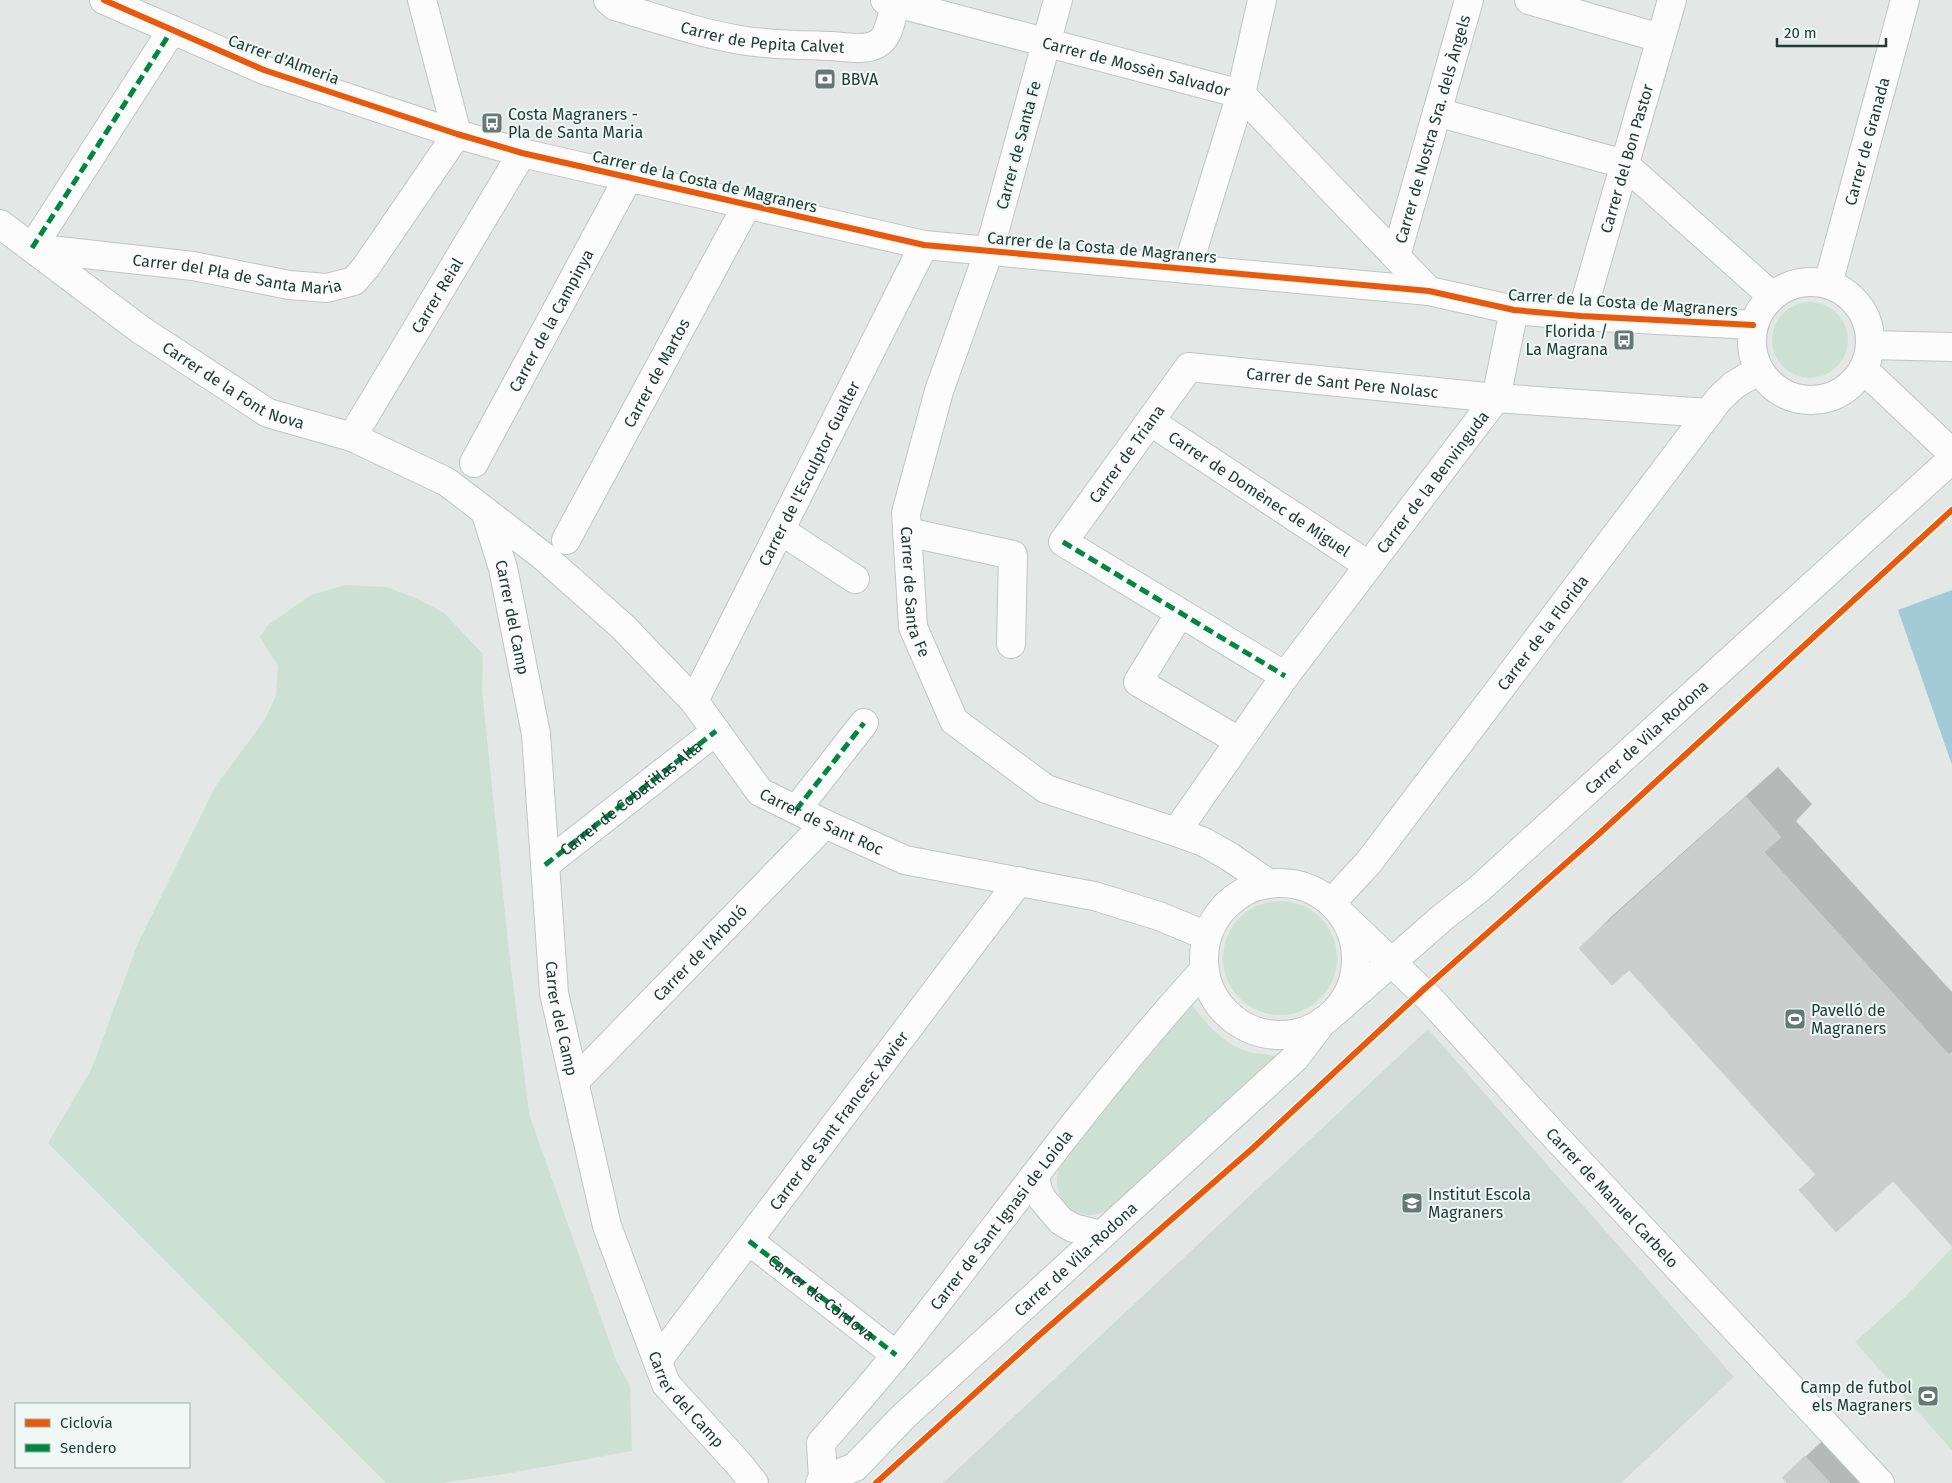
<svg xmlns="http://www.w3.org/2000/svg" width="1952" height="1483" viewBox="0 0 1952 1483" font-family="'Fira Sans',sans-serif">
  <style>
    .built { fill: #d0dad6 }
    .green { fill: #cce1d4 }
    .water { fill: #a3cbd7 }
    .shadow { fill: #0003 }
    .building { fill: #cacfcd; stroke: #cbd1cf }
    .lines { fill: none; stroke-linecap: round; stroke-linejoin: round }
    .minor-casing { stroke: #c0c5c3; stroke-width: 30 }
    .minor { stroke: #fbfcfb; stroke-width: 28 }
    .quiet { stroke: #00873e; stroke-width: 5; stroke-dasharray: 10 5; stroke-linecap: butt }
    .cycleway-casing { stroke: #f0f8f5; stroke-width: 9 }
    .cycleway { stroke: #e8590c; stroke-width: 6 }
    .labels { text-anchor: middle; stroke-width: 4; stroke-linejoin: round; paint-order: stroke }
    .street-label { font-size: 16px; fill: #213b37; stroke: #f0f8f5 }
    .poi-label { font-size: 16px; fill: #213b37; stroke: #f0f8f5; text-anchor: start }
  </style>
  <rect width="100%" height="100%" fill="#e3e8e6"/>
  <path class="built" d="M1428,1029L1734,1377L1621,1483H943Z"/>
  <g class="green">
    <circle cx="1810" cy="340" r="38"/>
    <path d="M345,585L386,587L416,598L444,613L483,654L482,690L508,942L529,1114L616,1360L630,1386L632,1451L505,1474L441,1483H386L48,1143L92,1068L138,943L215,787L264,721L276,696L278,666L260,637L267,626L311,595Z"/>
    <circle cx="1280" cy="958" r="57"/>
    <path d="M1192,1005C1208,1026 1226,1047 1254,1053C1262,1054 1269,1054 1277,1057L1114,1207C1103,1213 1090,1218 1078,1213C1061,1207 1054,1188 1058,1172C1062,1157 1088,1129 1099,1116C1130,1079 1161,1042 1192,1005Z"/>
    <path d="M1952,1248V1450L1855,1342L1903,1299Z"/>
  </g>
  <path class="water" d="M1952,590V765L1898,610Z"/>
  <g class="shadow">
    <path d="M1778,767L1812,804L1796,821L1952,992V1244L1893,1179L1800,1190L1816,1174L1629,968L1580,948L1612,916Z"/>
    <path d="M1822,1441L1862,1483H1788L1800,1462Z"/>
  </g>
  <g class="building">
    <path d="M1746,797L1781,837L1764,852L1949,1055L1952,1052V1127L1951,1128L1952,1130V1246L1893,1181L1836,1232L1799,1190L1816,1175L1629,970L1612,985L1579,948Z"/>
    <path d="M1805,1456L1830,1483H1787L1782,1478Z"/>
  </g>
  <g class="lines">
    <g class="minor-casing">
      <g id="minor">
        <path d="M104,0L264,70L457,134L522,153L924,245L1429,291L1514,310L1581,316L1753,325"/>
        <path d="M422,0L457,134"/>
        <path id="s1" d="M608,0L615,6C656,18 698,33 740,40C770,45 801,45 832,46C845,47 866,51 877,44C890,37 891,18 895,4"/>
        <path id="s2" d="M885,0L1241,94L1429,291"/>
        <path id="s3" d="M1058,0L989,251L939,391L906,513L913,627L954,721L1046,789L1176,832L1204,842L1230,857L1268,883"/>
        <path d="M1529,0L1660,38"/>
        <path id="s4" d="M172,30L32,248L193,266L289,285L327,288L354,281L366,267L457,134"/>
        <path d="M1437,112L1624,164L1772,296"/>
        <path id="s5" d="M0,224L141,330L268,413L352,437L447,482L543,556L623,627L694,701L760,792L825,824L905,860L1094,896L1159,916L1207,936"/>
        <path id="s6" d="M1396,256L1469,0"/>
        <path d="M1187,269L1241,94L1262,0"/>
        <circle cx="1811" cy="341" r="59"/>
        <path id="s7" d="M1828,284L1905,0"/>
        <path id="s8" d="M1581,316L1672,0"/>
        <path d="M1870,345L1952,347"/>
        <path d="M1863,369L1952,453"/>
        <path id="s9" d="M1151,422L1368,565"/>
        <path id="s10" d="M352,437L522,153"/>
        <path id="s11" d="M474,463L628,178"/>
        <path id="s12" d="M485,511L503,568L536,734L554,993L607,1226L666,1384L737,1462L754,1483"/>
        <path d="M780,530L855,579"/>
        <path d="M907,532L1013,555L1011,644"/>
        <path id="s13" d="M566,540L747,205"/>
        <path d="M1180,613L1138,682L1239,741"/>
        <path id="s14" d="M1285,676L1063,542L1189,367L1496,398L1708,413"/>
        <path id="s15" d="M694,701L924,245"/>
        <path d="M796,810L864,723"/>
        <path id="s16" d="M1176,832L1285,676L1496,398L1514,310"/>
        <path id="s17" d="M545,865L716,731"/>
        <circle cx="1280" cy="959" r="76"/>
        <path id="s18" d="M1332,902L1369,862L1719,399L1734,385L1759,370"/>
        <path id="s19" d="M1343,916L1430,999L1537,1117L1880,1483"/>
        <path id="s20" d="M1336,1011L1443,917L1479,889L1952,459"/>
        <path id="s21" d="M575,1081L825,824"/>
        <path d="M1035,1176L1038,1191L1043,1200L1061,1221L1073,1228L1102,1235"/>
        <path d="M749,1241L896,1355"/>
        <path id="s22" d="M658,1360L1019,881"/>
        <path id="s23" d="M823,1480L821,1443C850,1409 881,1375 909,1339C1006,1215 1098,1086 1204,970"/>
        <path id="s24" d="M820,1483L823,1480L855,1467L903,1417L1295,1058L1323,1021"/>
      </g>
    </g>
    <use href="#minor" class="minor"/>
    <g class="quiet">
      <path d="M32,248L172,30"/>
      <path d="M1063,542L1285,676"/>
      <path d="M796,810L864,723"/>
      <path d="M545,865L716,731"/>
      <path id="s25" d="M749,1241L896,1355"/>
    </g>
    <g class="cycleway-casing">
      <g id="cycleway">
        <path d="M104,0L264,70L457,134L522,153L924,245L1429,291L1514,310L1581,316L1753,325"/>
        <path d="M876,1483L1036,1338L1253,1148L1422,991L1600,833L1952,510"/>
      </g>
    </g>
    <use href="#cycleway" class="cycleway"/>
  </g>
  <defs>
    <g id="bank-square" transform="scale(1.125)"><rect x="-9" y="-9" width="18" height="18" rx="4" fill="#657874" stroke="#f0f8f5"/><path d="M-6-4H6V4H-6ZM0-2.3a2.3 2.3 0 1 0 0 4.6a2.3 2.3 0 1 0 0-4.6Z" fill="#fff"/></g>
    <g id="bus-square" transform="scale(1.125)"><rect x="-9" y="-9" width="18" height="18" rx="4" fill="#657874" stroke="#f0f8f5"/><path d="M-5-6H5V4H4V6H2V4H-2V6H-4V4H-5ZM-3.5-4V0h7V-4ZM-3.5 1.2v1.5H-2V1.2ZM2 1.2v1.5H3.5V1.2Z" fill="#fff"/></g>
    <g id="stadium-square" transform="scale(1.125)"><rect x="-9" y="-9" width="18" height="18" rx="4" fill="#657874" stroke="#f0f8f5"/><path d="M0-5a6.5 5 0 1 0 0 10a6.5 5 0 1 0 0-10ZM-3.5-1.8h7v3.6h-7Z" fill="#fff"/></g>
    <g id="school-square" transform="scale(1.125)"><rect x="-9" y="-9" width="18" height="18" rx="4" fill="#657874" stroke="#f0f8f5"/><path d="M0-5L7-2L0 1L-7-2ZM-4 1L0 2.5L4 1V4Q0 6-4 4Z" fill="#fff"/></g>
  </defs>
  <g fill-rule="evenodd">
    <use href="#bank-square" x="825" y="79"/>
    <use href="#bus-square" x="492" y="123"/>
    <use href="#bus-square" x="1624" y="340"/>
    <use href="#stadium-square" x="1795" y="1019"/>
    <use href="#school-square" x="1412" y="1203"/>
    <use href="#stadium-square" x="1928" y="1396"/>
  </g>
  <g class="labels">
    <g class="street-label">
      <text dy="6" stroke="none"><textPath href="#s1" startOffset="161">Carrer de Pepita Calvet</textPath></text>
      <text transform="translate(284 59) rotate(20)" y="6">Carrer d'Almeria</text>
      <text dy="6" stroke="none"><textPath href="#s2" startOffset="260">Carrer de Mossèn Salvador</textPath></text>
      <text dy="6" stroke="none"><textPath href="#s6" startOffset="132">Carrer de Nostra Sra. dels Àngels</textPath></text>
      <text dy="6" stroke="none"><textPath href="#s7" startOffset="148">Carrer de Granada</textPath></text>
      <text transform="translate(1018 145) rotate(-75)" y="6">Carrer de Santa Fe</text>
      <text dy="6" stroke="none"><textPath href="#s8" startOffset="164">Carrer del Bon Pastor</textPath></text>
      <text transform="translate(705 181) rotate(13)" y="6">Carrer de la Costa de Magraners</text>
      <text transform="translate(1102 247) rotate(5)" y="6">Carrer de la Costa de Magraners</text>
      <text dy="6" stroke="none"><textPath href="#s4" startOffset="466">Carrer del Pla de Santa Maria</textPath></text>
      <text dy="6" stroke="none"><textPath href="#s10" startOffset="165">Carrer Reial</textPath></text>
      <text transform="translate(1623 302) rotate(4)" y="6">Carrer de la Costa de Magraners</text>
      <text dy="6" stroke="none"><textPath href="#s11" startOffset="162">Carrer de la Campinya</textPath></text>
      <text dy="6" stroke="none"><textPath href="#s13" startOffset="190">Carrer de Martos</textPath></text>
      <text dy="6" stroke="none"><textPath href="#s14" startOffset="629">Carrer de Sant Pere Nolasc</textPath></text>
      <text dy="6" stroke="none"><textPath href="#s5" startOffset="285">Carrer de la Font Nova</textPath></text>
      <text dy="6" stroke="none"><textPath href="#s14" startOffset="368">Carrer de Triana</textPath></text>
      <text dy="6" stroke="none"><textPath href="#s15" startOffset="255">Carrer de l'Esculptor Gualter</textPath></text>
      <text dy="6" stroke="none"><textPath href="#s16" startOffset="434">Carrer de la Benvinguda</textPath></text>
      <text dy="6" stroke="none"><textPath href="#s9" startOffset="130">Carrer de Domènec de Miguel</textPath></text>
      <text dy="6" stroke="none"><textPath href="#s3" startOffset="615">Carrer de Santa Fe</textPath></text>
      <text dy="6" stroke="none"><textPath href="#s12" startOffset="110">Carrer del Camp</textPath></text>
      <text dy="6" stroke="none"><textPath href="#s18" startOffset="342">Carrer de la Florida</textPath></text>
      <text dy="6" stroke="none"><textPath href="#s20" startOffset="414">Carrer de Vila-Rodona</textPath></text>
      <text dy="6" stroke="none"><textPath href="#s17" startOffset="109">Carrer de Cobatillas Alta</textPath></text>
      <text dy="6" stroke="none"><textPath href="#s5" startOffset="1032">Carrer de Sant Roc</textPath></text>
      <text dy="6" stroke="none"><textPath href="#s21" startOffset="179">Carrer de l'Arboló</textPath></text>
      <text dy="6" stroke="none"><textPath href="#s12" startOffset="515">Carrer del Camp</textPath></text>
      <text dy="6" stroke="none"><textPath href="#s22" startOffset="300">Carrer de Sant Francesc Xavier</textPath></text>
      <text dy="6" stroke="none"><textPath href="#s19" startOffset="390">Carrer de Manuel Carbelo</textPath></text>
      <text dy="6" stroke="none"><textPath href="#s23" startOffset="324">Carrer de Sant Ignasi de Loiola</textPath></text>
      <text dy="6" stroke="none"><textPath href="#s24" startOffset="342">Carrer de Vila-Rodona</textPath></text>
      <text dy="6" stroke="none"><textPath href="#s25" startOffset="92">Carrer de Còrdova</textPath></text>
      <text dy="6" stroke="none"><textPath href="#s12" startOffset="920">Carrer del Camp</textPath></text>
    </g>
    <g class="poi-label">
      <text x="841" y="85">BBVA</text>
      <text x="508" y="120">Costa Magraners -<tspan x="508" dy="18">Pla de Santa Maria</tspan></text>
      <text x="1608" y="337" text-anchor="end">Florida /<tspan x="1608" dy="18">La Magrana</tspan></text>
      <text x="1811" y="1016">Pavelló de<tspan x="1811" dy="18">Magraners</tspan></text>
      <text x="1428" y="1200">Institut Escola<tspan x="1428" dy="18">Magraners</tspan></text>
      <text x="1912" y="1393" text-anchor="end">Camp de futbol<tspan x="1912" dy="18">els Magraners</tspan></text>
    </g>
  </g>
  <rect x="15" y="1403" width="175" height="65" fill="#f0f8f5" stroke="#9daca9"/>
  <rect x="25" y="1419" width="25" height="8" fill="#e8590c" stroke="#9daca9"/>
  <text x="60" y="1428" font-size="15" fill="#213b37">Ciclovía</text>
  <rect x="25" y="1444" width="25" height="8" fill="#00873e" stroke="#9daca9"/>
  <text x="60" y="1453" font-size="15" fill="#213b37">Sendero</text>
  <path d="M1777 38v8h109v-8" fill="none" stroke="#213b37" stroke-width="2.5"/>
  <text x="1784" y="38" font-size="15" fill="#213b37" stroke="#f0f8f5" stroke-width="4" paint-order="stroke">20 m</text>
</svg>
